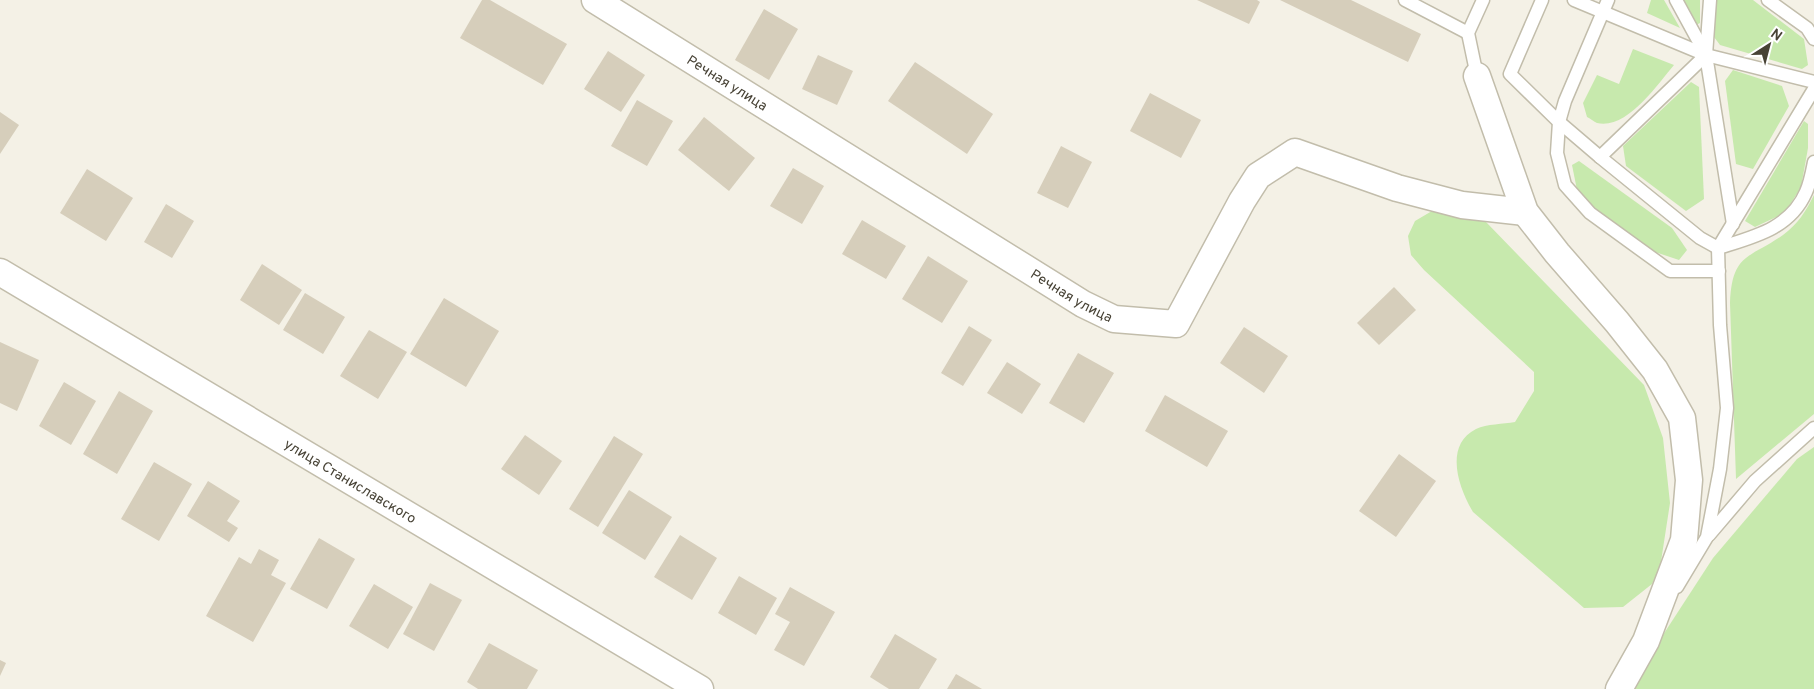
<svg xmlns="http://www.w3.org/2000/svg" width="1814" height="689" viewBox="0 0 1814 689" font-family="Overpass,sans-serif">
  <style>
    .green { fill: #c7e9ad }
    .building { fill: #d6cebb }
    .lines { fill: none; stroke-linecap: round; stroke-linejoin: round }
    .service-casing { stroke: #c2bdab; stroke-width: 15 }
    .minor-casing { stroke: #c2bdab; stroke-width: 29 }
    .service { stroke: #fff; stroke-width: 12 }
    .minor { stroke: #fff; stroke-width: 26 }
    .labels { text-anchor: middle; stroke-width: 4; stroke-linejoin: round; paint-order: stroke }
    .street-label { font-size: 14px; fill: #474235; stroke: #fff }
  </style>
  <rect width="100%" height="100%" fill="#f4f1e6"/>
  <g class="green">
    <path d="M1651,0H1664L1680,28L1647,13Z"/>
    <path d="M1683,0H1700V23L1696,25Z"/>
    <path d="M1716,0H1753L1804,39L1808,65L1802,69L1720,45L1714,37Z"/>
    <path d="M1633,49L1674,65C1657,85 1627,130 1597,123C1594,122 1590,118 1587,117L1583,103L1597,75L1619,84Z"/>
    <path d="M1733,70L1782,86L1789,106L1753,169L1736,164L1725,81Z"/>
    <path d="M1691,82L1699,87L1704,199L1686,211L1626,166L1623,146Z"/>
    <path d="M1804,121L1808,124V148L1801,187L1785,213L1755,227L1745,221Z"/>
    <path d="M1579,161L1672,228L1687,250L1679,260L1646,249L1594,210L1577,190L1572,165Z"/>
    <path d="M1814,195V414L1736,479L1730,303C1732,253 1749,259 1783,235C1798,224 1806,211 1814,195Z"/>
    <path d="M1432,211L1486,222L1644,385L1663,438L1670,503L1660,568L1652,584L1623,607L1584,608L1473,512C1458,487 1444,445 1476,429C1487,424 1503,424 1515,422L1534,391V372L1424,270L1411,255L1408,236L1415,221Z"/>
    <path d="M1814,447V689H1633L1661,638L1713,558L1797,459Z"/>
  </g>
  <g class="building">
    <path d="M482,0H490L567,44L543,85L460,38Z"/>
    <path d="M1197,0H1257L1260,2L1249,24Z"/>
    <path d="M1280,0H1351L1421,34L1408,62Z"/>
    <path d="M764,9L798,29L769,80L735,60Z"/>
    <path d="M608,51L645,75L621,112L584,89Z"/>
    <path d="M818,55L853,71L837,105L802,89Z"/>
    <path d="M915,62L993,114L967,154L888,101Z"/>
    <path d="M1150,93L1201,120L1181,158L1130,131Z"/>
    <path d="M637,100L673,121L647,166L611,146Z"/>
    <path d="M0,112L19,125L0,154Z"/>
    <path d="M704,117L755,158L729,191L678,150Z"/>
    <path d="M1061,146L1092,162L1068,208L1037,193Z"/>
    <path d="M793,168L824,186L802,224L770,206Z"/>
    <path d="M87,169L133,198L106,241L60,213Z"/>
    <path d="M166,204L194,221L172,258L144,242Z"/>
    <path d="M862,220L906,246L886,279L842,254Z"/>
    <path d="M928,256L968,281L942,323L902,299Z"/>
    <path d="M262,264L302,290L279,325L240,300Z"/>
    <path d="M1394,287L1416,310L1379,345L1357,323Z"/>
    <path d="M305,293L345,317L323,354L283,330Z"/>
    <path d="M444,298L499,331L466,387L410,354Z"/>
    <path d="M969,326L992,340L963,386L941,373Z"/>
    <path d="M1244,327L1288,356L1264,393L1220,363Z"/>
    <path d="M369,330L407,352L378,399L340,376Z"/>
    <path d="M0,342L39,360L17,411L0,403Z"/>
    <path d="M1078,353L1114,373L1084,423L1049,403Z"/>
    <path d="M1007,362L1041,384L1022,414L987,393Z"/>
    <path d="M64,382L96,401L71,445L39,426Z"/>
    <path d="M119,391L153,411L117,474L83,454Z"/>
    <path d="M1165,395L1228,431L1207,467L1145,431Z"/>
    <path d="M525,435L562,461L539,495L501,469Z"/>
    <path d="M614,436L643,454L598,527L569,509Z"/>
    <path d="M1399,454L1436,481L1396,537L1359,511Z"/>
    <path d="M154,462L192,484L159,541L121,519Z"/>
    <path d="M208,481L240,501L227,521L238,528L229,542L187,516Z"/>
    <path d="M629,490L672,517L645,560L602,533Z"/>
    <path d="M680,535L717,558L692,600L654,577Z"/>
    <path d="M319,538L355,559L327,609L290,589Z"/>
    <path d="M259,549L279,560L271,575L286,583L253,642L206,616L239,557L251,564Z"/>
    <path d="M739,576L777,598L756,635L718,613Z"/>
    <path d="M430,583L462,600L434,651L403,634Z"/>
    <path d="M374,584L413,607L388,649L349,626Z"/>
    <path d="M790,587L835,612L804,666L774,650L790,622L775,614Z"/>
    <path d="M895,634L937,659L919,689H889L870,677Z"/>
    <path d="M489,643L538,670L527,689H478L467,682Z"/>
    <path d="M0,660L6,663L0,676Z"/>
    <path d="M956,674L982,689H947Z"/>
  </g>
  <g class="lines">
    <g class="service-casing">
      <g id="service">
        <path d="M1405,0L1468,33"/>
        <path d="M1542,0L1510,74L1559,122L1600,157L1700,238L1718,248L1814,89"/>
        <path d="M1574,0L1706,55"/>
        <path d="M1608,0L1565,101L1559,122L1557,153L1565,185L1590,213L1670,271H1719"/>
        <path d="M1676,0L1706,55"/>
        <path d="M1710,0L1706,55L1733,224"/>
        <path d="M1768,0L1807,28L1814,39"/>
        <path d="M1477,76L1468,33L1483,0"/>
        <path d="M1600,157L1706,55L1814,82"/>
        <path d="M1709,535L1755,481L1814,428"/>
        <path d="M1677,587L1707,537L1720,469L1727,408L1720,325L1718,248C1753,237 1790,229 1806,192C1810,183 1812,172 1814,162"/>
      </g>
    </g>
    <g class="minor-casing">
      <g id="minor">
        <path id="s1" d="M595,0L1083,304L1114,319L1176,324L1242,201L1258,176L1295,152L1397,188L1462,205L1525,212"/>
        <path d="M1477,76L1525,212L1557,253L1617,322L1655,370L1682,418L1689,480L1684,540L1646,641L1619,689"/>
        <path id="s2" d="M0,272L700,689"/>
      </g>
    </g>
    <use href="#service" class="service"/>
    <use href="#minor" class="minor"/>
  </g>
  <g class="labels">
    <g class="street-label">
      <text dy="5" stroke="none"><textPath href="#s1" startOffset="156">Речная улица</textPath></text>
      <text dy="5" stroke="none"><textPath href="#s1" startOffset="561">Речная улица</textPath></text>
      <text dy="5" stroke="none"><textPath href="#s2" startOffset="408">улица Станиславского</textPath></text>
    </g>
  </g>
  <g transform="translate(1769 45) rotate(36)" stroke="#ffffff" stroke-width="4" paint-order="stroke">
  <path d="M0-4L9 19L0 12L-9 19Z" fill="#474235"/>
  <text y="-8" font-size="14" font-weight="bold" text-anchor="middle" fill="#474235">N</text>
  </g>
</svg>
